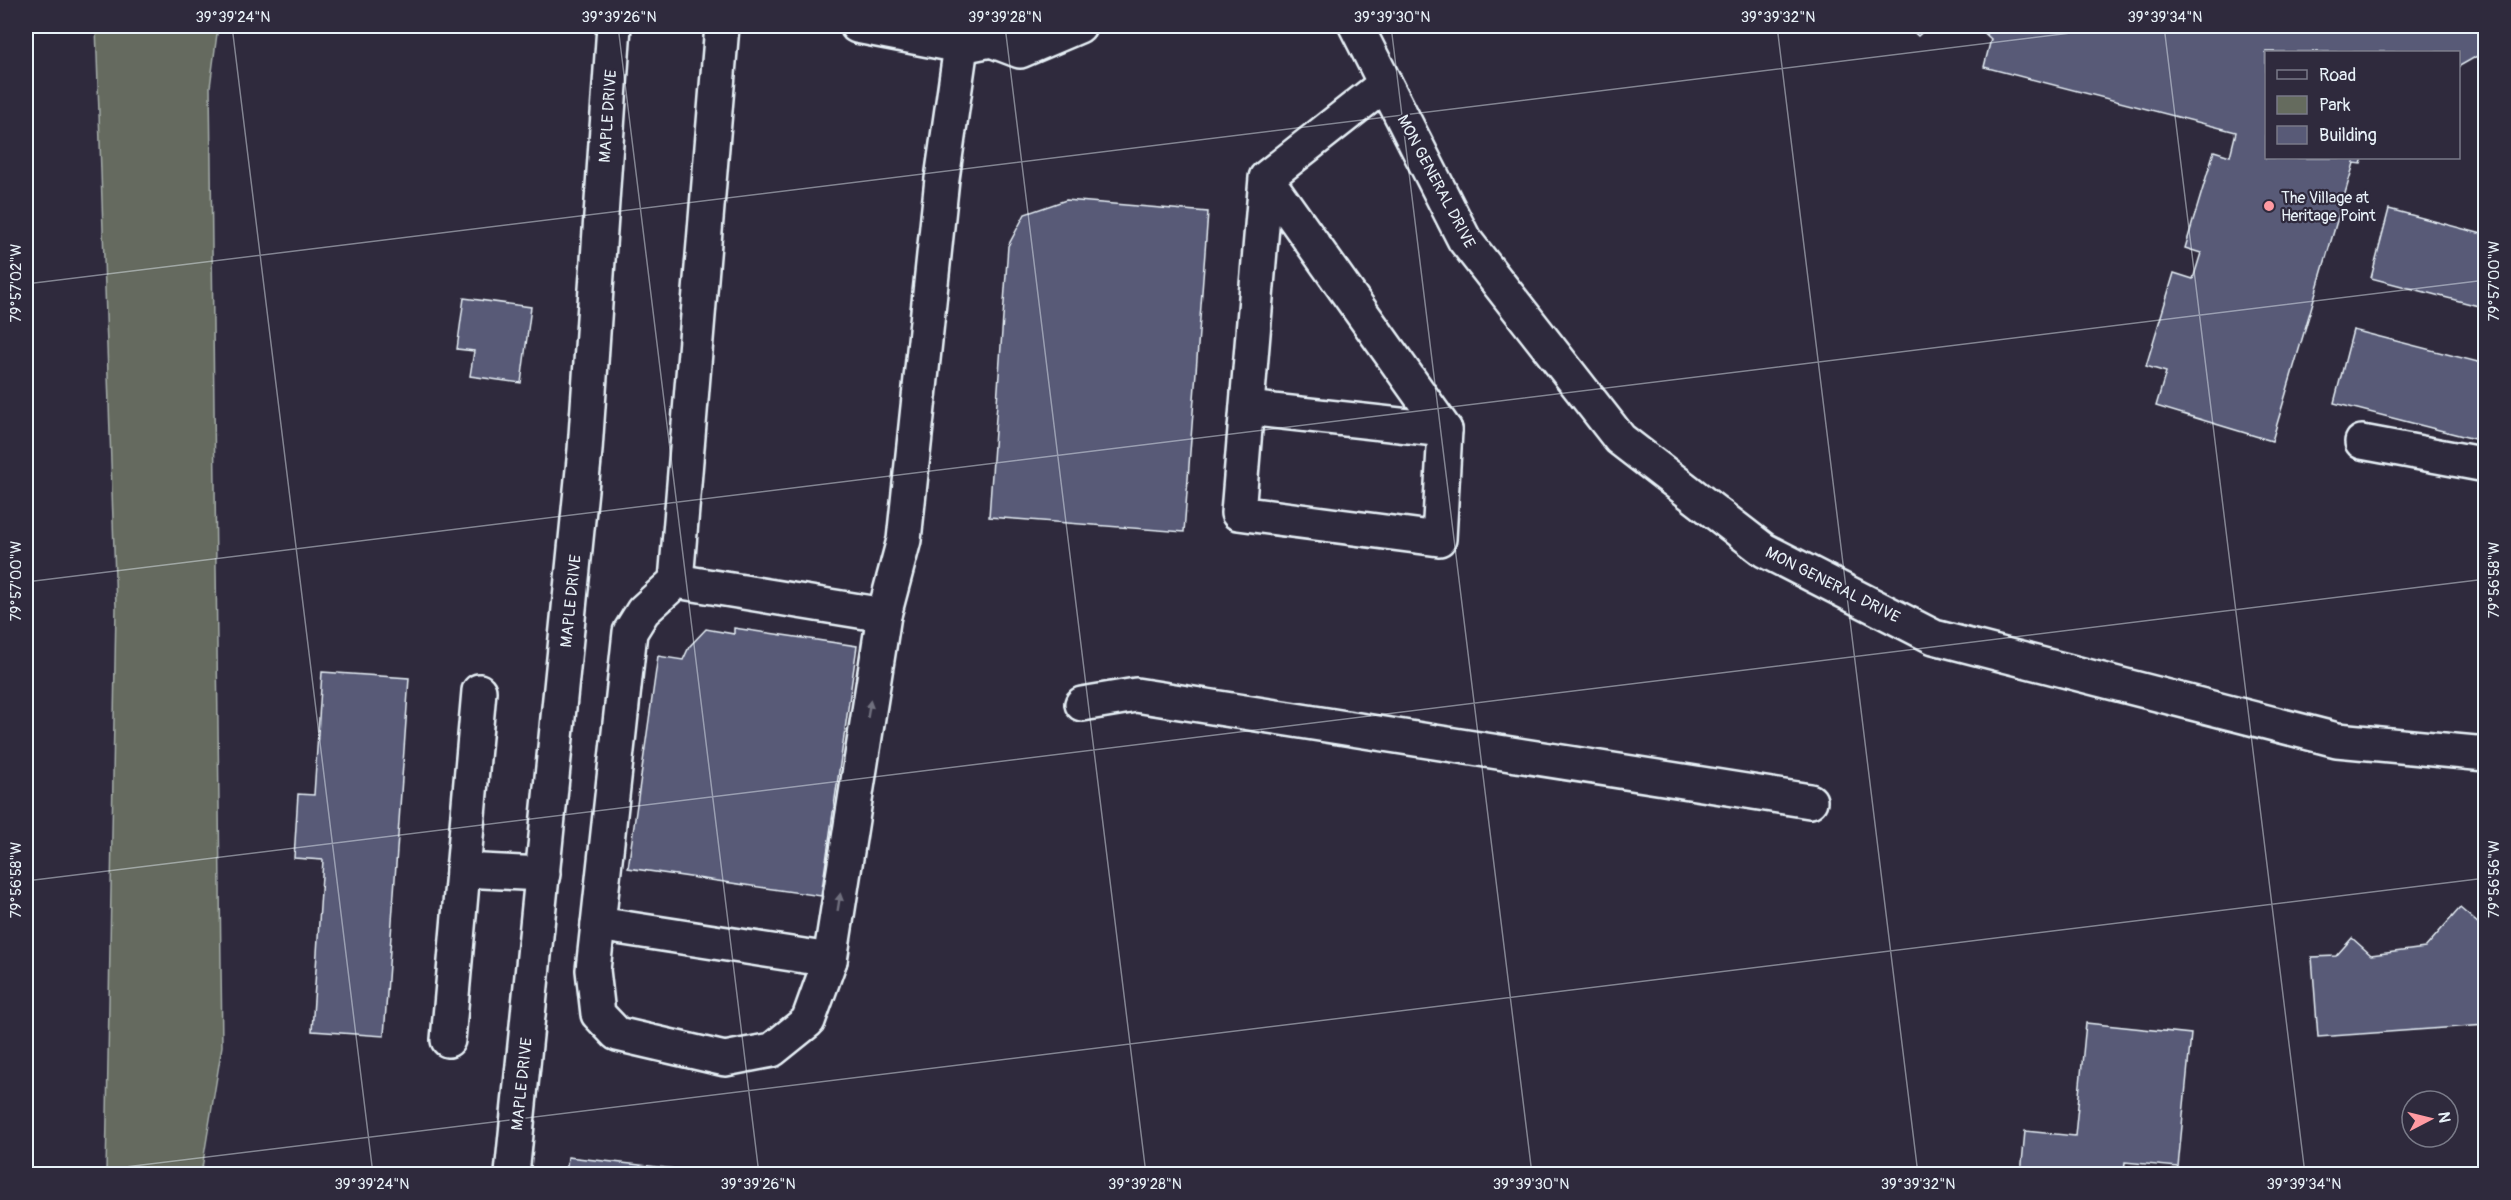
<svg xmlns="http://www.w3.org/2000/svg" width="2511" height="1200" viewBox="0 0 2511 1200" font-family="Pangolin,sans-serif">
  <style>
    .green { fill: #656b5e; stroke: #a6aeab; stroke-width: 1.5 }
    .building { fill: #585a77; stroke: #e8f1f8; stroke-width: 1.5 }
    .lines { fill: none; stroke-linecap: round; stroke-linejoin: round }
    .minor-casing { stroke: #e8f1f8; stroke-width: 38 }
    .minor { stroke: #2f2a3d; stroke-width: 33 }
    .oneway { fill: #70707e }
    .ticks { fill: none; stroke: #e8f1f8; stroke-width: 1.5; stroke-opacity: 0.45 }
    .poi-dot { fill: #ff9aa2; stroke: #2f2a3d; stroke-width: 2 }
    .labels { text-anchor: middle; stroke-width: 4.5; stroke-linejoin: round; paint-order: stroke }
    .street-label { font-size: 16px; fill: #e8f1f8; stroke: #2f2a3d }
    .poi-label { font-size: 16px; fill: #e8f1f8; stroke: #2f2a3d; text-anchor: start }
    .neatline { fill: none; stroke: #e8f1f8; stroke-width: 2 }
    .ticks-label { font-size: 15px; text-anchor: middle; fill: #e8f1f8 }
  </style>
  <rect width="100%" height="100%" fill="#2f2a3d"/>
  <filter id="ink" filterUnits="userSpaceOnUse"><feTurbulence type="fractalNoise" baseFrequency=".0167" numOctaves="2"/><feDisplacementMap in="SourceGraphic" scale="12" xChannelSelector="R" yChannelSelector="G"/><feConvolveMatrix kernelMatrix="1 2 1 2 8 2 1 2 1" color-interpolation-filters="sRGB"/></filter>
  <g filter="url(#ink)">
    <path class="green" d="M96,26H218L210,87L222,1046L201,1174H106L116,607Z"/>
    <g class="building">
      <path d="M1802,26H1844L1842,28L1804,27Z"/>
      <path d="M1907,26H1929L1918,36Z"/>
      <path d="M1977,26H2486V51L2458,67V52H2266V158H2363L2361,164L2354,163L2272,441L2156,406L2166,372L2146,366L2174,273L2193,279L2201,253L2185,248L2214,151L2230,156L2236,132L1984,67L1991,39Z"/>
      <path d="M1066,200L1208,212L1184,532L989,517L1008,246L1025,214Z"/>
      <path d="M2389,209L2486,235V308L2371,278Z"/>
      <path d="M464,298L531,307L521,383L470,376L474,351L457,349Z"/>
      <path d="M2353,330L2486,364V442L2334,403Z"/>
      <path d="M734,628L857,646L821,896L628,868L658,656L683,660L689,647L706,629L734,634Z"/>
      <path d="M322,672L409,678L384,1036L312,1031L323,860L294,858L298,794L314,795Z"/>
      <path d="M2460,908L2486,930V1025L2318,1037L2312,957L2336,956L2352,938L2371,955L2425,948Z"/>
      <path d="M2086,1023L2191,1034L2178,1167L2125,1162L2124,1174H2021L2025,1131L2075,1136Z"/>
      <path d="M568,1157L721,1174H566Z"/>
    </g>
    <g class="lines">
      <g class="minor-casing">
        <g id="minor">
          <path d="M722,26L676,581L643,611L630,632L593,970L598,1014L617,1034L725,1059L772,1050L808,1021L830,960L884,615L904,540L942,179L961,46"/>
          <path d="M857,26L961,46L991,40L1020,51L1079,26"/>
          <path d="M1356,26L1464,239L1620,439L1764,550L1934,637L2337,740L2486,754"/>
          <path d="M1266,178L1445,430L1439,539L1238,513L1266,178L1385,84"/>
          <path d="M1247,408L1445,430"/>
          <path d="M2362,442L2486,465"/>
          <path d="M676,581L884,615"/>
          <path d="M1082,704L1136,695L1810,801"/>
          <path d="M463,870L543,874"/>
          <path d="M598,924L830,960"/>
          <path d="M448,1040L479,691"/>
          <path d="M512,1174L585,450L614,26"/>
        </g>
      </g>
      <use href="#minor" class="minor"/>
    </g>
    <defs><path id="oneway-solid" d="M-6-.8H1V-3.2L6.5 0L1 3.2V.8H-6Z" transform="scale(1.5)"/></defs>
    <g class="oneway">
      <use href="#oneway-solid" transform="translate(869 709) rotate(-81)"/>
      <use href="#oneway-solid" transform="translate(839 902) rotate(-81)"/>
    </g>
  </g>
  <path class="ticks" d="M232,26L373,1174M618,26L759,1174M1005,26L1146,1174M1391,26L1532,1174M1777,26L1918,1174M2164,26L2305,1174M26,284L2128,26M26,582L2486,280M26,881L2486,579M68,1174L2486,878"/>
  <circle class="poi-dot" cx="2269" cy="206" r="6"/>
  <g class="labels">
    <g class="street-label">
      <text transform="translate(607 116) rotate(-86)" y="6">MAPLE DRIVE</text>
      <text transform="translate(1437 181) rotate(62)" y="6">MON GENERAL DRIVE</text>
      <text transform="translate(1833 584) rotate(27)" y="6">MON GENERAL DRIVE</text>
      <text transform="translate(570 601) rotate(-84)" y="6">MAPLE DRIVE</text>
      <text transform="translate(521 1084) rotate(-84)" y="6">MAPLE DRIVE</text>
    </g>
    <g class="poi-label">
      <text x="2281" y="203">The Village at<tspan x="2281" dy="18">Heritage Point</tspan></text>
    </g>
  </g>
  <rect width="2511" height="1200" fill="none" stroke="#2f2a3d" stroke-width="66"/>
  <rect x="2265" y="51" width="195" height="108" fill="#2f2a3d" stroke="#797a88" stroke-width="1.5"/>
  <rect x="2277" y="70" width="30" height="9" fill="#2f2a3d" stroke="#797a88" stroke-width="1.5"/>
  <text x="2319" y="81" font-size="18" fill="#e8f1f8">Road</text>
  <rect x="2277" y="96" width="30" height="18" fill="#656b5e" stroke="#797a88" stroke-width="1.5"/>
  <text x="2319" y="111" font-size="18" fill="#e8f1f8">Park</text>
  <rect x="2277" y="126" width="30" height="18" fill="#585a77" stroke="#797a88" stroke-width="1.5"/>
  <text x="2319" y="141" font-size="18" fill="#e8f1f8">Building</text>
  <g transform="translate(2430 1119) rotate(83)"><circle r="28" fill="#2f2a3d" stroke="#797a88" stroke-width="1.5"/>
  <path d="M0-4.5L10 22L0 15L-10 22Z" fill="#ff9aa2"/>
  <text y="-9" font-size="16" font-weight="bold" text-anchor="middle" fill="#e8f1f8">N</text>
  </g>
  <rect x="33" y="33" width="2445" height="1134" class="neatline"/>
  <g class="ticks-label">
    <text x="233" y="22">39°39'24"N</text>
    <text x="619" y="22">39°39'26"N</text>
    <text x="1005" y="22">39°39'28"N</text>
    <text x="1392" y="22">39°39'30"N</text>
    <text x="1778" y="22">39°39'32"N</text>
    <text x="2165" y="22">39°39'34"N</text>
    <text transform="translate(2494 281) rotate(-90)" y="5">79°57'00"W</text>
    <text transform="translate(16 283) rotate(-90)" y="5">79°57'02"W</text>
    <text transform="translate(2494 580) rotate(-90)" y="5">79°56'58"W</text>
    <text transform="translate(16 581) rotate(-90)" y="5">79°57'00"W</text>
    <text transform="translate(2494 879) rotate(-90)" y="5">79°56'56"W</text>
    <text transform="translate(16 880) rotate(-90)" y="5">79°56'58"W</text>
    <text x="372" y="1189">39°39'24"N</text>
    <text x="758" y="1189">39°39'26"N</text>
    <text x="1145" y="1189">39°39'28"N</text>
    <text x="1531" y="1189">39°39'30"N</text>
    <text x="1918" y="1189">39°39'32"N</text>
    <text x="2304" y="1189">39°39'34"N</text>
  </g>
</svg>
